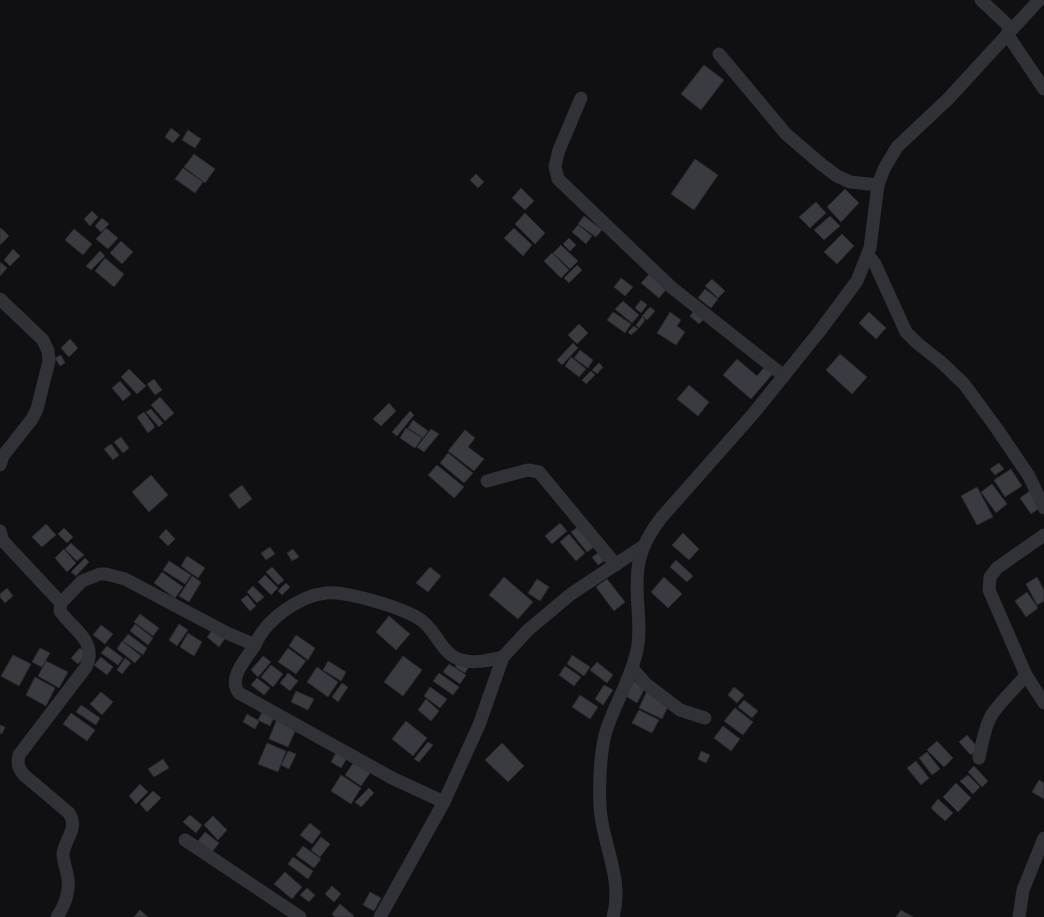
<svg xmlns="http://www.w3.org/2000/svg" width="1044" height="917" viewBox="0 0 1044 917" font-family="Karla,sans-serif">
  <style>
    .building { fill: #3a3b40; stroke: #2a2a2e }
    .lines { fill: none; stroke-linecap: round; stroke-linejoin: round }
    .minor { stroke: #313237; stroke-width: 13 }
  </style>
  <rect width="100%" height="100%" fill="#101012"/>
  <g class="building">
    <path d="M704,65L724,80L701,110L681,94Z"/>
    <path d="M171,128L180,135L173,143L165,137Z"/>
    <path d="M188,130L201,139L195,148L182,140Z"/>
    <path d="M194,154L215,169L205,183L184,167Z"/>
    <path d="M695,159L718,175L694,210L671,194Z"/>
    <path d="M183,168L203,182L195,193L175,179Z"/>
    <path d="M476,174L484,182L478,188L470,180Z"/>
    <path d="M521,188L534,201L525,210L512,198Z"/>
    <path d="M845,189L859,203L841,222L827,207Z"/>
    <path d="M816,202L826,213L810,228L799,217Z"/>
    <path d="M92,211L98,217L90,226L84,219Z"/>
    <path d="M525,213L545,233L535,244L515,224Z"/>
    <path d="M584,216L602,230L596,237L578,224Z"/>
    <path d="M830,216L840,226L824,240L814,230Z"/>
    <path d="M102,218L109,224L101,232L95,226Z"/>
    <path d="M578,225L592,236L586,244L572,232Z"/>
    <path d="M1,228L9,236L0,245V229Z"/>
    <path d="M106,228L118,238L108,249L96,239Z"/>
    <path d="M514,228L532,245L523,256L504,238Z"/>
    <path d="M74,229L92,244L83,255L65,240Z"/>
    <path d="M842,234L854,246L837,264L824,252Z"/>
    <path d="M569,238L576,245L570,251L563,244Z"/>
    <path d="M121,241L133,252L122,264L110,253Z"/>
    <path d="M561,245L578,261L570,269L553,253Z"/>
    <path d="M13,249L20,256L10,266L4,260Z"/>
    <path d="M100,251L105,256L91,270L86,266Z"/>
    <path d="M552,253L569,270L561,278L544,261Z"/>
    <path d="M105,258L124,274L114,287L95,271Z"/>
    <path d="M0,262L7,268L0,276Z"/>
    <path d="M577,265L582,270L569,283L564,278Z"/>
    <path d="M652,271L670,285L659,298L641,283Z"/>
    <path d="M621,278L633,287L625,296L614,287Z"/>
    <path d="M712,279L725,291L718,298L705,286Z"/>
    <path d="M705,289L718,299L711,308L698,298Z"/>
    <path d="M641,300L647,305L641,313L635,308Z"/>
    <path d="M623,301L639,315L632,323L615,309Z"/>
    <path d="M650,307L655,311L647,320L642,316Z"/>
    <path d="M697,307L707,316L699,324L690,316Z"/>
    <path d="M613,312L631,324L625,333L607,320Z"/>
    <path d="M670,312L681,320L677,326L685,332L676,345L657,333Z"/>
    <path d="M869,312L886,328L876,339L859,323Z"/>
    <path d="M642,317L645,320L639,328L636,325Z"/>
    <path d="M579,324L588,333L577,344L568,335Z"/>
    <path d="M634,326L638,329L631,335L628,332Z"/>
    <path d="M70,339L78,348L69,357L61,348Z"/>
    <path d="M573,343L578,348L562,365L557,360Z"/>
    <path d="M580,350L593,360L588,368L574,358Z"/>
    <path d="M840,354L867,377L852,394L826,370Z"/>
    <path d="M61,355L65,363L60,366L55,358Z"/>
    <path d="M571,357L586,369L579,377L565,366Z"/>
    <path d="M737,359L757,376L767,364L775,371L751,399L723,375Z"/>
    <path d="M599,363L603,367L597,374L592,370Z"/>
    <path d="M129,369L146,386L137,394L121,377Z"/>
    <path d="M591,371L595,375L586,384L582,380Z"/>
    <path d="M154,379L162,390L155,395L147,384Z"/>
    <path d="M120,381L131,394L123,401L112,388Z"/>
    <path d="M689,385L709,402L698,416L677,399Z"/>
    <path d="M160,397L174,413L165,421L151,405Z"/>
    <path d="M389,403L396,411L381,426L373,419Z"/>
    <path d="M151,409L163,423L159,427L146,412Z"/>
    <path d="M410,411L414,415L397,436L392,432Z"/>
    <path d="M144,412L155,427L148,433L137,417Z"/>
    <path d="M413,420L428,431L423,438L408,428Z"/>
    <path d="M406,428L422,438L415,448L400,438Z"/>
    <path d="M431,429L439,434L424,452L417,447Z"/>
    <path d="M465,430L475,438L468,447L484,459L474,471L448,451Z"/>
    <path d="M121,437L129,448L123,453L114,442Z"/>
    <path d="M111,444L119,455L113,460L104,449Z"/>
    <path d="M448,453L473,473L464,483L440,463Z"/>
    <path d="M999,463L1004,469L995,475L990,469Z"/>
    <path d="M437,465L464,487L454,498L428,475Z"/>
    <path d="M1011,469L1022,486L1005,497L994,480Z"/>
    <path d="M151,475L168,495L149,512L132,492Z"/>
    <path d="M992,484L1007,504L996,513L981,492Z"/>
    <path d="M242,485L252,499L239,509L229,495Z"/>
    <path d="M977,487L993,517L977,525L961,496Z"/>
    <path d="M1030,491L1041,507L1031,514L1020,498Z"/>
    <path d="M560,523L567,531L552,544L545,536Z"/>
    <path d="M46,524L56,535L42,547L32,537Z"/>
    <path d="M581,525L597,545L587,552L571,532Z"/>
    <path d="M64,528L73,537L67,543L58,534Z"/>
    <path d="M166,529L175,539L168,546L159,537Z"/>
    <path d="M683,533L699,549L689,560L672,545Z"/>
    <path d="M569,534L585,553L576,561L560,542Z"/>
    <path d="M71,543L84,555L77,561L65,549Z"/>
    <path d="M270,547L275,554L266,560L261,553Z"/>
    <path d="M64,549L76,563L67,572L55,558Z"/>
    <path d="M293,549L299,557L292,561L287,553Z"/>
    <path d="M601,551L607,559L598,565L592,557Z"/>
    <path d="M187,556L205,568L198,578L181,566Z"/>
    <path d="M85,558L89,562L76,576L71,572Z"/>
    <path d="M676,560L693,576L687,582L670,567Z"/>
    <path d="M169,561L191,575L185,584L163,570Z"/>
    <path d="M272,567L284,580L278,585L266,572Z"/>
    <path d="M430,567L441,576L428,592L416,583Z"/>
    <path d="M162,572L183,587L175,598L154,583Z"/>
    <path d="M265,575L278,588L271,595L258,582Z"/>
    <path d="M192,576L201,582L189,602L179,596Z"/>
    <path d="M504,577L533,602L518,619L489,595Z"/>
    <path d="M664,577L682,594L668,608L651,592Z"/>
    <path d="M1037,577L1044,590V601L1037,605L1026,584Z"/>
    <path d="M537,579L549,587L540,601L528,593Z"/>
    <path d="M607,579L625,602L614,611L596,587Z"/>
    <path d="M286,583L290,587L282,595L278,591Z"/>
    <path d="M253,586L264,597L257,603L247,592Z"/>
    <path d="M7,588L13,596L5,603L0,597V594Z"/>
    <path d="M1027,592L1038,608L1026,617L1015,601Z"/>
    <path d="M247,595L256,606L250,611L241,600Z"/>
    <path d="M140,614L159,628L153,636L134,622Z"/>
    <path d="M389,616L410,634L396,650L376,632Z"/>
    <path d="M135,624L153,638L148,645L130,631Z"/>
    <path d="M179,624L188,630L177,646L169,640Z"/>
    <path d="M101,625L113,634L105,644L93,635Z"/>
    <path d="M215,627L226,637L219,647L207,637Z"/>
    <path d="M188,633L202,642L194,656L180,647Z"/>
    <path d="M128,634L147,648L143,655L123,641Z"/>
    <path d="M296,635L315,648L308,660L289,646Z"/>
    <path d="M122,641L141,656L135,663L117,649Z"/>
    <path d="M107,646L123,658L118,665L101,653Z"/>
    <path d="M40,648L50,653L42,667L32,662Z"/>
    <path d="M80,648L87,654L78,664L71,658Z"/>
    <path d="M288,648L306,661L296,674L278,662Z"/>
    <path d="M13,655L31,664L19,686L1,676Z"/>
    <path d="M572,655L590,667L584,676L567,664Z"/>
    <path d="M263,656L271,662L258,677L251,670Z"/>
    <path d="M403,656L422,670L403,696L384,682Z"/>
    <path d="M101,657L113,667L107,675L94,665Z"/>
    <path d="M125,658L131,663L122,674L117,670Z"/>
    <path d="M46,661L68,672L59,688L38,676Z"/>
    <path d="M328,661L346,672L341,681L323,670Z"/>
    <path d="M458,662L468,668L465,673L455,667Z"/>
    <path d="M597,662L613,675L607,683L590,670Z"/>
    <path d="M449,664L466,675L460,684L443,672Z"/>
    <path d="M271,665L283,674L273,687L261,677Z"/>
    <path d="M565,666L581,677L574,686L559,675Z"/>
    <path d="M317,667L338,682L328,697L307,682Z"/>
    <path d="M288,673L298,681L290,691L280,683Z"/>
    <path d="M439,673L459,687L453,695L433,681Z"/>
    <path d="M35,677L55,688L46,706L26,695Z"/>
    <path d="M257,678L270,688L264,695L251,685Z"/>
    <path d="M632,680L645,688L637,703L624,695Z"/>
    <path d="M342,683L348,687L338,702L332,697Z"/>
    <path d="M604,685L613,690L603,705L595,699Z"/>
    <path d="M430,687L447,699L440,708L424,696Z"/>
    <path d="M734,687L744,695L737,703L728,695Z"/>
    <path d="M296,691L314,699L308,710L291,702Z"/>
    <path d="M647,691L670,702L662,719L639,708Z"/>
    <path d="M101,692L113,702L102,715L90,704Z"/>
    <path d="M580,695L598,707L590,719L572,707Z"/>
    <path d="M426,699L439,711L431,721L418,710Z"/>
    <path d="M744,700L758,711L752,718L738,707Z"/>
    <path d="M81,705L100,718L96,725L76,712Z"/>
    <path d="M735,708L753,722L743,735L724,721Z"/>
    <path d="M263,710L275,715L270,726L258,720Z"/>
    <path d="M639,710L659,720L652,733L632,723Z"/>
    <path d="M71,713L95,730L87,741L63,724Z"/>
    <path d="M247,714L259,721L255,729L243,722Z"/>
    <path d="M277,719L297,727L288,747L269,739Z"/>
    <path d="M406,721L427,738L413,756L392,739Z"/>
    <path d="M0,725L5,727L2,734L0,733Z"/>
    <path d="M723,726L740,739L731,751L714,738Z"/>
    <path d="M967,735L979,749L971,755L959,742Z"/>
    <path d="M937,741L953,758L944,767L927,750Z"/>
    <path d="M428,742L433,745L419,762L414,759Z"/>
    <path d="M267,743L286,751L278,772L258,764Z"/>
    <path d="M502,743L524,766L508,782L485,760Z"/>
    <path d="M288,751L296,754L289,769L281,765Z"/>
    <path d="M337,751L347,758L341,768L331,762Z"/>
    <path d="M701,751L710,755L706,763L698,759Z"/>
    <path d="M927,752L940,769L932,775L919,758Z"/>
    <path d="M163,759L169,768L154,777L148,769Z"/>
    <path d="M356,759L372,770L361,786L345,775Z"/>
    <path d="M916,761L929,778L921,785L907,768Z"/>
    <path d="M974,766L988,781L982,787L968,772Z"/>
    <path d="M341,775L361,788L351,804L331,791Z"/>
    <path d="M968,775L980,787L973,794L960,781Z"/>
    <path d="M1039,780L1044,783V799L1032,792Z"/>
    <path d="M956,783L971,798L958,812L943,797Z"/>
    <path d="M140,784L148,792L136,804L129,796Z"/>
    <path d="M369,788L374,793L361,807L355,802Z"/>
    <path d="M153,791L161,798L147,812L140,804Z"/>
    <path d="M938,799L953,813L945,821L931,808Z"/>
    <path d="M190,815L202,825L196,833L183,822Z"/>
    <path d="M213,816L227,830L218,840L204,825Z"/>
    <path d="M310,823L321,832L312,844L300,835Z"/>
    <path d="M205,832L219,843L212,852L198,841Z"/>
    <path d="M321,837L330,844L320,857L311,850Z"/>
    <path d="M303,846L321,859L314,868L296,855Z"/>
    <path d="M293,857L313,871L308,879L288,864Z"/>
    <path d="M285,872L302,887L292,899L274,884Z"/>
    <path d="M332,886L341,894L334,902L325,894Z"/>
    <path d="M307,888L315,895L309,902L300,895Z"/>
    <path d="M370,892L381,898L374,911L363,905Z"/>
    <path d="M340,904L354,916L353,917H335L332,914Z"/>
    <path d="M140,910L148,917H134Z"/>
    <path d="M901,910L913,917H896Z"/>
  </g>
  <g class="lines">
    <g class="minor">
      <path d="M981,0L1012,29"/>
      <path d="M1007,34L1044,89"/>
      <path d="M719,54L786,134L821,164L837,176L850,182L878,185"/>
      <path d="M581,98L559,150L555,166L558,179L671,287L784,376"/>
      <path d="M868,255L875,264L906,332L917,343L941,362L964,384L995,426L1029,476L1044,508"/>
      <path d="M0,299L43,340L48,351L49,361L37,409L32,419L3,456L0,465"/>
      <path d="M487,481L528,470L539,472L616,565"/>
      <path d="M0,531L3,541L61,603"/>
      <path d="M1044,535L997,568L990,577L989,590L1026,675L1044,703"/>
      <path d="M255,645C247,658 227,678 239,693L394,779L444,802"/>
      <path d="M632,668L646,684L680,710L705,718"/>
      <path d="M979,758C982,744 984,729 991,716C1000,701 1015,689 1026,675"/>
      <path d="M185,840L300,917"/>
      <path d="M57,917C64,907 70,892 68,879C67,870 63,862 63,854C65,838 79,829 69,813L24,775C18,768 17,763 19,755L86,667C98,641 74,631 60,611L61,603L82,581L100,574H106L125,579L227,633L255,645C265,620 299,596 326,593C347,591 404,608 421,620C437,631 441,654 461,660C475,664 490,660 503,657"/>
      <path d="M380,917L444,802L479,725L503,657L528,630L571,594L642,547"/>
      <path d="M613,917C624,879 602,844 600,807C599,786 600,755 605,735C613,706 631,680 637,650C640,636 639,622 638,608C635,570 637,549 661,518L753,414L819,332L857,281L870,248L878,185L884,169L897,147L948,99L1039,0"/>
      <path d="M1019,917L1023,890L1044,838"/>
    </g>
  </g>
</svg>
